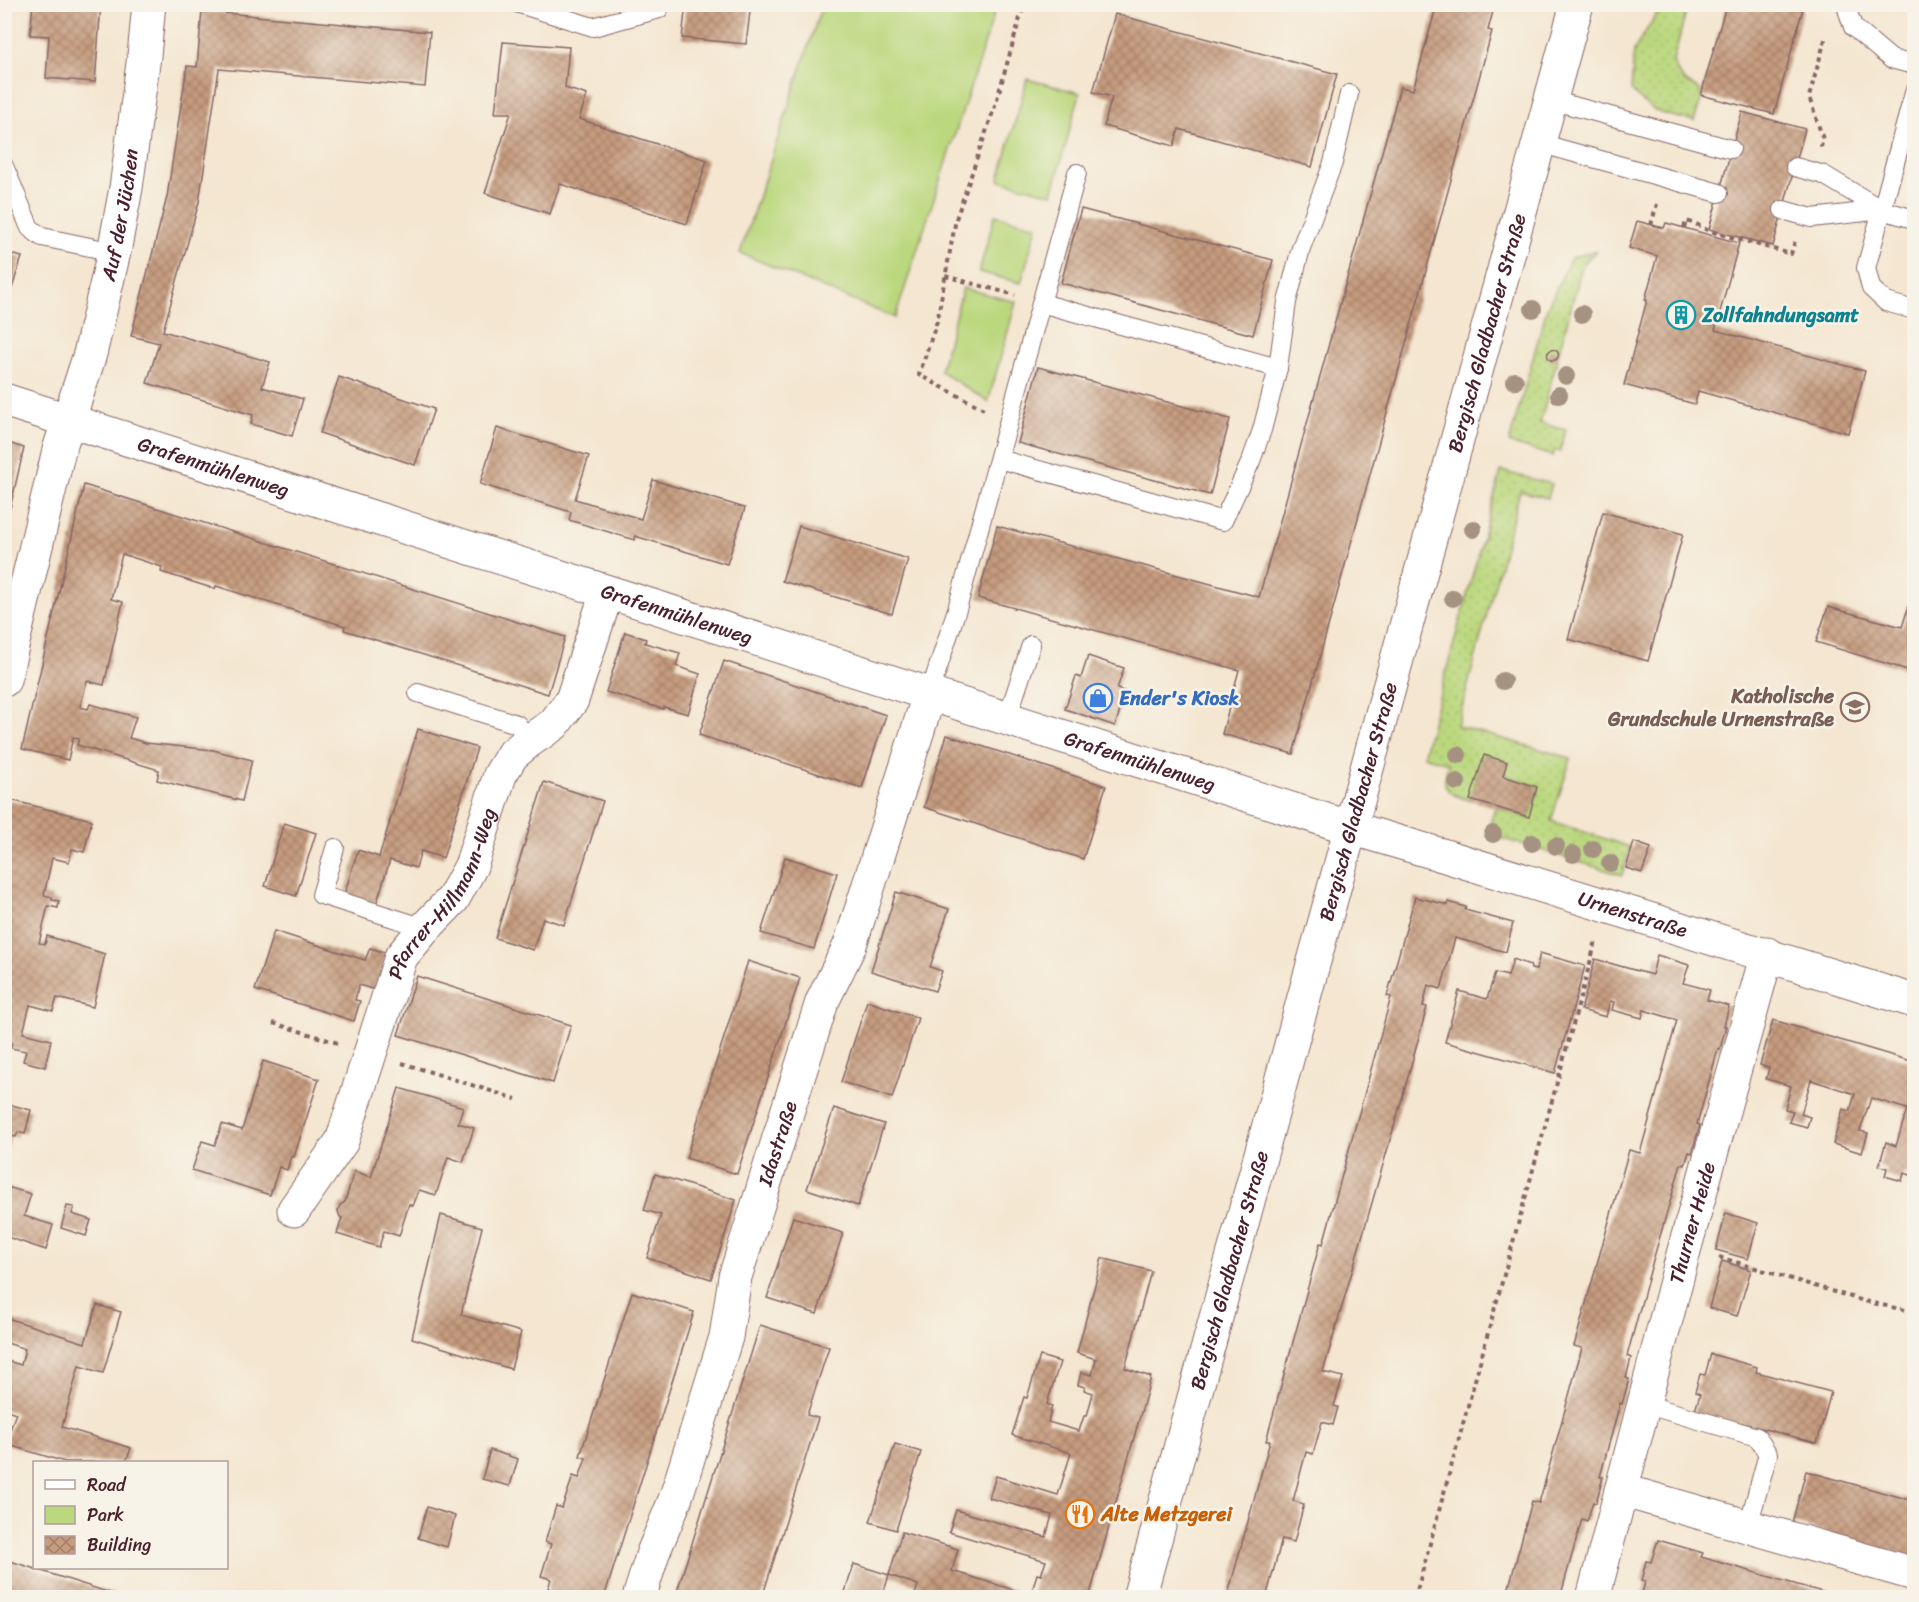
<svg xmlns="http://www.w3.org/2000/svg" width="1919" height="1602" viewBox="0 0 1919 1602" font-family="Sriracha,sans-serif">
  <style>
    .grass { fill: url(#grass-dots); stroke: #827c54; stroke-width: 1.5 }
    .green { fill: #bbd87e; stroke: #827c54; stroke-width: 1.5 }
    .building { fill: url(#building-cross-hatch) }
    .lines { fill: none; stroke-linecap: round; stroke-linejoin: round }
    .service-casing { stroke: #866565; stroke-width: 20 }
    .minor-casing { stroke: #866565; stroke-width: 35 }
    .primary-casing { stroke: #866565; stroke-width: 35 }
    .path { stroke: #866565; stroke-width: 4; stroke-dasharray: 4.5 4.5; stroke-linecap: butt }
    .service { stroke: #fff; stroke-width: 18 }
    .minor { stroke: #fff; stroke-width: 33 }
    .primary { stroke: #fff; stroke-width: 33 }
    .tree { fill: #a69281 }
    .labels { text-anchor: middle; stroke-width: 5; stroke-linejoin: round; paint-order: stroke }
    .street-label { font-size: 20px; fill: #4a1f2b; stroke: #f7f3e8 }
    .culture-label { font-size: 20px; font-weight: bold; fill: #0d838f; stroke: #f7f3e8; text-anchor: start }
    .education-label { font-size: 20px; font-weight: bold; fill: #785e54; stroke: #f7f3e8; text-anchor: end }
    .shop-label { font-size: 20px; font-weight: bold; fill: #366cbe; stroke: #f7f3e8; text-anchor: start }
    .food-label { font-size: 20px; font-weight: bold; fill: #c56008; stroke: #f7f3e8; text-anchor: start }
  </style>
  <defs>
    <pattern id="grass-dots" width="8" height="8" patternUnits="userSpaceOnUse" patternTransform="scale(1.5)"><rect width="8" height="8" fill="#bbd87e"/><path d="M2 2h.1M6 6h.1" fill="none" stroke="#a2b96d" stroke-width="1.8" stroke-linecap="round"/></pattern>
    <pattern id="building-cross-hatch" width="8" height="8" patternUnits="userSpaceOnUse" patternTransform="scale(1.5)"><rect width="8" height="8" fill="#c69c7f"/><path d="M0 0l8 8M0 8l8-8" fill="none" stroke="#a37f68"/></pattern>
  </defs>
  <rect width="100%" height="100%" fill="#f7f3e8"/>
  <filter id="ink" filterUnits="userSpaceOnUse"><feTurbulence type="fractalNoise" baseFrequency=".0167" numOctaves="2"/><feDisplacementMap in="SourceGraphic" scale="12" xChannelSelector="R" yChannelSelector="G"/><feConvolveMatrix kernelMatrix="1 2 1 2 8 2 1 2 1" color-interpolation-filters="sRGB"/></filter>
  <filter id="wash" filterUnits="userSpaceOnUse"><feTurbulence type="fractalNoise" baseFrequency=".008" numOctaves="4" result="noise"/><feDisplacementMap in="SourceGraphic" scale="24" xChannelSelector="R" yChannelSelector="G"/><feGaussianBlur stdDeviation="1.35" result="paint"/><feColorMatrix in="noise" values="0 0 0 0 0 0 0 0 0 0 0 0 0 0 0 0 0 1.4 0 .05"/><feComposite in="paint" operator="in"/></filter>
  <g filter="url(#wash)">
    <rect width="100%" height="100%" fill="#f4e6d0"/>
    <g class="grass">
      <path d="M1663,4L1688,5L1673,61C1678,77 1685,83 1700,90L1699,95L1702,97L1694,121C1663,114 1653,115 1631,90L1634,50Z"/>
      <path d="M1597,250L1585,262L1581,270L1540,423L1566,430L1560,451L1555,450L1553,456L1509,443L1547,308L1571,258Z"/>
      <path d="M1501,471L1552,484L1548,498L1520,491L1457,726L1571,758L1551,821L1630,847L1622,875L1487,834L1495,807L1529,818L1539,787L1504,775L1508,762L1483,754L1469,800C1443,792 1442,789 1448,763L1423,756Z"/>
    </g>
    <g class="green">
      <path d="M822,5H997L895,318L740,253Z"/>
      <path d="M1027,79L1080,93L1052,194L999,180Z"/>
      <path d="M995,215L1037,226L1021,283L979,272Z"/>
      <path d="M963,288L1016,302L988,402L940,371Z"/>
    </g>
    <g id="blocks">
      <g class="building">
        <path d="M33,4H101L95,82L46,78L49,36L30,35Z"/>
        <path d="M686,4H751L746,44L682,38Z"/>
        <path d="M1437,4H1495L1488,30L1492,31L1293,754L1222,734L1239,670L978,598L997,526L1259,597L1400,87L1413,90Z"/>
        <path d="M1726,5H1804L1774,114L1701,95Z"/>
        <path d="M202,11L430,32L425,87L219,69L199,202L163,331L270,362L262,387L303,399L292,436L251,424L253,415L147,383L159,343L131,336L167,197L187,66L197,67Z"/>
        <path d="M1115,14L1337,74L1312,167L1179,129L1174,146L1104,126L1112,97L1093,92Z"/>
        <path d="M503,42L569,47L565,88L587,95L579,119L707,160L687,224L560,184L550,214L485,193L511,113H495Z"/>
        <path d="M1742,112L1805,129L1773,246L1709,229Z"/>
        <path d="M1081,209L1273,260L1253,335L1061,283Z"/>
        <path d="M1637,221L1664,228L1666,223L1739,243L1715,330L1865,371L1848,433L1698,391L1695,404L1624,385L1647,300H1645L1657,256L1629,248Z"/>
        <path d="M4,252L22,257L5,310H4Z"/>
        <circle cx="1553" cy="355" r="5.5"/>
        <path d="M1038,367L1230,419L1210,495L1018,443Z"/>
        <path d="M339,377L434,409L415,465L320,433Z"/>
        <path d="M497,428L589,456L575,499L641,519L653,480L745,508L727,564L635,536V540L569,520L571,512L480,484Z"/>
        <path d="M5,442L24,448L5,530Z"/>
        <path d="M84,485L565,637L548,694L344,630L345,626L302,613L216,586L215,589L161,572L162,567L122,554L111,599L123,602L104,685L87,681L80,707L88,709L90,704L136,717L129,738L146,743L213,750L252,760L242,801L157,780L159,770L77,745L79,739L73,737L68,760L22,749Z"/>
        <path d="M1603,512L1683,534L1648,661L1568,639Z"/>
        <path d="M799,526L908,559L892,614L782,581Z"/>
        <path d="M1914,589V672L1816,642L1828,607L1902,627Z"/>
        <path d="M625,632L646,639L645,643L680,653L676,666L700,674L688,714L664,707L663,709L606,692Z"/>
        <path d="M1088,656L1124,668L1117,689L1126,692L1115,726L1065,709L1076,676L1081,678Z"/>
        <path d="M724,661L886,715L862,788L699,735Z"/>
        <path d="M418,729L477,748L443,858L421,851L416,868L390,860L377,902L374,903L347,895L345,892L358,850L379,857Z"/>
        <path d="M947,735L1106,786L1083,859L924,807Z"/>
        <path d="M1484,755L1507,762L1503,776L1537,787L1529,817L1470,800Z"/>
        <path d="M544,782L603,801L564,925L543,918L533,950L495,938Z"/>
        <path d="M10,800L92,820L84,852L72,849L69,862L52,858L44,895L52,897V900L59,901L58,908L48,906L39,943L45,944L47,936L105,954L93,1007L57,998L53,1011L30,1005L23,1033L51,1040L45,1067L23,1061L26,1051L11,1048L12,1042L4,1040V823Z"/>
        <path d="M284,823L316,833L296,896L265,886Z"/>
        <path d="M1634,842L1651,848L1642,873L1626,868Z"/>
        <path d="M785,857L837,873L814,949L761,933Z"/>
        <path d="M896,892L949,909L930,967L942,971L935,991L871,971Z"/>
        <path d="M1415,897L1448,905V902L1466,907L1465,910L1513,923L1506,952L1455,938L1441,989L1428,985L1423,1006L1427,1007L1400,1106L1323,1372L1343,1377L1334,1406L1338,1407L1333,1425L1322,1422L1313,1454L1306,1452L1293,1501L1304,1504L1294,1542L1282,1539L1266,1598H1227L1270,1441H1266L1320,1243L1323,1244L1391,997L1387,996Z"/>
        <path d="M274,931L365,960L370,948L387,953L375,990L359,985L355,1000L360,1001L354,1021L255,990Z"/>
        <path d="M1540,953L1585,966L1555,1073L1445,1042L1459,991L1487,999L1495,973L1508,976L1513,959L1530,965L1531,969L1536,970Z"/>
        <path d="M1657,955L1689,965L1683,983L1710,990L1707,1000L1729,1006L1724,1026H1726L1720,1049H1718L1697,1124L1700,1125L1692,1153L1689,1152L1685,1165L1681,1164L1652,1264L1627,1356L1631,1358L1626,1378L1629,1379L1622,1404L1620,1403L1600,1477H1603L1596,1503L1593,1502L1587,1521L1582,1519L1560,1598H1506L1532,1501L1539,1503L1560,1428L1582,1348L1574,1346L1629,1150L1640,1153L1677,1020L1644,1010L1642,1018L1612,1010L1614,1002L1610,1001L1606,1017L1581,1010L1595,959L1652,975Z"/>
        <path d="M748,961L800,978L737,1174L686,1158Z"/>
        <path d="M417,976L571,1025L553,1083L398,1035Z"/>
        <path d="M867,1001L918,1018L892,1098L841,1082Z"/>
        <path d="M1773,1020L1914,1062V1176L1904,1173L1902,1181L1885,1176L1887,1168L1879,1166L1886,1142L1896,1146L1907,1109L1871,1098L1860,1131L1868,1133L1862,1153L1833,1144L1843,1109L1850,1111L1855,1094L1811,1080L1801,1114L1810,1117L1807,1127L1789,1122L1793,1111L1785,1109L1791,1086L1766,1079L1769,1068L1760,1065Z"/>
        <path d="M263,1061L319,1079L294,1157L291,1156L287,1170L279,1167L270,1195L192,1170L202,1141L215,1145L222,1124L242,1130Z"/>
        <path d="M399,1088L463,1107L458,1123L474,1128L463,1162L448,1157L436,1195L419,1190L413,1206L409,1204L399,1236L384,1231L379,1247L337,1234L342,1218L340,1217L338,1211L340,1205L345,1202L354,1171L371,1177Z"/>
        <path d="M4,1103L31,1110L25,1134L18,1132L16,1137L11,1136L8,1147L4,1145Z"/>
        <path d="M834,1108L884,1124L858,1206L807,1189Z"/>
        <path d="M655,1174L736,1200L711,1279L647,1258L661,1215L644,1210Z"/>
        <path d="M4,1186L31,1194L24,1216L53,1225L46,1250L4,1236Z"/>
        <path d="M67,1206L74,1207L72,1214L91,1220L86,1236L61,1228Z"/>
        <path d="M1726,1213L1758,1223L1748,1259L1716,1250Z"/>
        <path d="M441,1215L482,1227L461,1315L521,1332L511,1369L412,1338Z"/>
        <path d="M793,1217L843,1233L817,1314L767,1298Z"/>
        <path d="M1102,1258L1151,1271L1125,1368L1151,1377L1089,1598H1030L1037,1574L1041,1575L1046,1561L949,1532L956,1510L1046,1537L1052,1515L989,1498L996,1476L1058,1495L1071,1453L1012,1435L1024,1397L1027,1398L1040,1356L1060,1362L1047,1404L1052,1406L1048,1422L1079,1431L1084,1416H1087L1093,1393L1084,1390L1085,1387L1078,1385L1081,1372L1092,1375L1096,1359L1077,1353Z"/>
        <path d="M1722,1261L1751,1270L1737,1316L1709,1308Z"/>
        <path d="M632,1292L694,1312L604,1598H545L551,1579L541,1576L551,1544L545,1542L556,1506L562,1508L573,1476L579,1478L586,1458L580,1456Z"/>
        <path d="M97,1305L121,1312L103,1373L79,1366L62,1427L131,1448L126,1462H65L5,1444L16,1413L4,1409V1360L21,1365L25,1349L4,1342V1317L85,1343Z"/>
        <path d="M760,1325L829,1347L807,1415L818,1418L762,1598H675Z"/>
        <path d="M1711,1354L1757,1367L1756,1372L1831,1392L1817,1443L1742,1423L1741,1427L1694,1414L1700,1394L1695,1392L1700,1374L1705,1375Z"/>
        <path d="M895,1444L921,1452L896,1530L870,1522Z"/>
        <path d="M490,1450L518,1459L510,1486L482,1479Z"/>
        <path d="M1806,1471L1914,1501V1558L1792,1523Z"/>
        <path d="M427,1507L455,1516L447,1547L418,1538Z"/>
        <path d="M902,1532L958,1549L952,1571L1024,1593L1023,1598H914L918,1585L889,1575Z"/>
        <path d="M1658,1540L1703,1553L1701,1557L1843,1598H1641L1645,1582L1641,1581L1646,1561L1651,1562Z"/>
        <path d="M4,1559L123,1597V1598H4Z"/>
        <path d="M854,1564L889,1575L882,1598H843Z"/>
      </g>
    </g>
  </g>
  <g filter="url(#ink)">
    <use href="#blocks" fill-opacity="0" stroke="#866565" stroke-width="1.5"/>
    <g class="lines">
      <g class="service-casing">
        <g id="service">
          <path d="M519,4L593,27L659,9"/>
          <path d="M1848,4L1847,9L1853,27L1891,59L1914,65"/>
          <path d="M1914,93L1882,210L1914,219"/>
          <path d="M1551,100L1731,149"/>
          <path d="M1539,143L1719,193"/>
          <path d="M4,166L30,228L42,237L114,252"/>
          <path d="M1795,167L1824,175L1882,210"/>
          <path d="M1783,210L1812,218L1882,210"/>
          <path d="M1882,210L1866,268L1871,288L1886,302L1914,310"/>
          <path d="M1041,303L1278,368"/>
          <path d="M999,459L1223,521L1251,461L1262,430L1278,368L1287,302L1301,248L1333,163L1349,94"/>
          <path d="M418,693L517,724L529,741"/>
          <path d="M929,695L957,609L1077,173"/>
          <path d="M1007,719L1031,645"/>
          <path d="M335,848L321,895L425,928"/>
          <path d="M1644,1404L1757,1437L1768,1454L1748,1526"/>
        </g>
      </g>
      <g class="minor-casing">
        <g id="minor">
          <path id="s1" d="M4,400L1351,828L1442,855L1914,1001"/>
          <path id="s2" d="M4,680L59,450L90,354L114,252L126,188L144,56L149,4"/>
          <path id="s3" d="M294,1210L342,1141L401,957L425,928L453,899L471,866L500,775L512,755L529,741L554,724L572,700L607,592"/>
          <path d="M1621,1490L1914,1574"/>
          <path id="s4" d="M639,1598L653,1553L675,1500L726,1337L735,1277L822,1002L850,945L929,695"/>
          <path id="s5" d="M1593,1598L1685,1247L1767,954"/>
        </g>
      </g>
      <g class="primary-casing">
        <g id="primary">
          <path id="s6" d="M1139,1598L1577,4"/>
        </g>
      </g>
      <g class="path">
        <path d="M1821,147L1823,139L1809,97L1826,36"/>
        <path d="M1651,225L1657,204"/>
        <path d="M1684,228L1686,221L1696,224L1709,231L1791,254L1795,241"/>
        <path d="M945,276L1015,295"/>
        <path d="M984,409L919,375L937,321L956,219L995,106L1024,4"/>
        <path d="M273,1023L338,1043"/>
        <path d="M402,1063L516,1099"/>
        <path d="M1719,1257L1864,1301L1914,1312"/>
        <path d="M1415,1598L1596,941"/>
      </g>
      <use href="#service" class="service"/>
      <use href="#minor" class="minor"/>
      <use href="#primary" class="primary"/>
    </g>
    <g class="tree">
      <circle cx="1533" cy="309" r="9"/>
      <circle cx="1582" cy="314" r="9"/>
      <circle cx="1566" cy="376" r="9"/>
      <circle cx="1515" cy="381" r="9"/>
      <circle cx="1559" cy="395" r="9"/>
      <circle cx="1473" cy="529" r="9"/>
      <circle cx="1453" cy="598" r="9"/>
      <circle cx="1503" cy="681" r="9"/>
      <circle cx="1458" cy="755" r="9"/>
      <circle cx="1457" cy="782" r="9"/>
      <circle cx="1493" cy="834" r="9"/>
      <circle cx="1532" cy="843" r="9"/>
      <circle cx="1556" cy="846" r="9"/>
      <circle cx="1593" cy="849" r="9"/>
      <circle cx="1573" cy="854" r="9"/>
      <circle cx="1610" cy="863" r="9"/>
    </g>
  </g>
  <defs>
    <g id="building-ring" transform="scale(1.5)"><circle r="9.5" fill="#f7f3e8" stroke="#0f9aa8" stroke-width="1.5"/><path d="M-4-6H4V6H1V3H-1V6H-4ZM-2.5-4.3h1.7v1.8h-1.7ZM.8-4.3h1.7v1.8H.8ZM-2.5-1h1.7V.8h-1.7ZM.8-1h1.7V.8H.8Z" fill="#0f9aa8"/></g>
    <g id="shop-ring" transform="scale(1.5)"><circle r="9.5" fill="#f7f3e8" stroke="#3f7fe0" stroke-width="1.5"/><path d="M-5-2.5h2.3a2.7 3.5 0 0 1 5.4 0H5L5.5 6h-11ZM-1.5-2.5h3a1.5 2.3 0 0 0-3 0Z" fill="#3f7fe0"/></g>
    <g id="school-ring" transform="scale(1.5)"><circle r="9.5" fill="#f7f3e8" stroke="#8d6e63" stroke-width="1.5"/><path d="M0-5L7-2L0 1L-7-2ZM-4 1L0 2.5L4 1V4Q0 6-4 4Z" fill="#8d6e63"/></g>
    <g id="restaurant-ring" transform="scale(1.5)"><circle r="9.5" fill="#f7f3e8" stroke="#e8710a" stroke-width="1.5"/><path d="M-5-6h1v4h1v-4h1v4h1v-4h1v5L-1.5 .5V6h-2V.5L-5-1ZM5-6V6H3V1.5H1.5Q1.5-4 5-6Z" fill="#e8710a"/></g>
  </defs>
  <g fill-rule="evenodd">
    <use href="#building-ring" x="1681" y="315"/>
    <use href="#shop-ring" x="1098" y="698"/>
    <use href="#school-ring" x="1855" y="707"/>
    <use href="#restaurant-ring" x="1080" y="1514"/>
  </g>
  <g class="labels">
    <g class="street-label">
      <text dy="7" stroke="none"><textPath href="#s2" startOffset="480">Auf der Jüchen</textPath></text>
      <text dy="7" stroke="none"><textPath href="#s6" startOffset="1312">Bergisch Gladbacher Straße</textPath></text>
      <text dy="7" stroke="none"><textPath href="#s1" startOffset="220">Grafenmühlenweg</textPath></text>
      <text dy="7" stroke="none"><textPath href="#s1" startOffset="706">Grafenmühlenweg</textPath></text>
      <text dy="7" stroke="none"><textPath href="#s1" startOffset="1192">Grafenmühlenweg</textPath></text>
      <text dy="7" stroke="none"><textPath href="#s6" startOffset="826">Bergisch Gladbacher Straße</textPath></text>
      <text dy="7" stroke="none"><textPath href="#s3" startOffset="354">Pfarrer-Hillmann-Weg</textPath></text>
      <text dy="7" stroke="none"><textPath href="#s1" startOffset="1708">Urnenstraße</textPath></text>
      <text dy="7" stroke="none"><textPath href="#s4" startOffset="476">Idastraße</textPath></text>
      <text dy="7" stroke="none"><textPath href="#s5" startOffset="388">Thurner Heide</textPath></text>
      <text dy="7" stroke="none"><textPath href="#s6" startOffset="340">Bergisch Gladbacher Straße</textPath></text>
    </g>
    <g class="culture-label">
      <text x="1702" y="322">Zollfahndungsamt</text>
    </g>
    <g class="education-label">
      <text x="1834" y="703">Katholische<tspan x="1834" dy="23">Grundschule Urnenstraße</tspan></text>
    </g>
    <g class="shop-label">
      <text x="1119" y="705">Ender's Kiosk</text>
    </g>
    <g class="food-label">
      <text x="1101" y="1521">Alte Metzgerei</text>
    </g>
  </g>
  <rect width="1919" height="1602" fill="none" stroke="#f7f3e8" stroke-width="24"/>
  <rect x="33" y="1461" width="195" height="108" fill="#f7f3e8" stroke="#b29e9c" stroke-width="1.5"/>
  <rect x="45" y="1480" width="30" height="9" fill="#ffffff" stroke="#b29e9c" stroke-width="1.5"/>
  <text x="87" y="1491" font-size="18" fill="#4a1f2b">Road</text>
  <rect x="45" y="1506" width="30" height="18" fill="#bbd87e" stroke="#b29e9c" stroke-width="1.5"/>
  <text x="87" y="1521" font-size="18" fill="#4a1f2b">Park</text>
  <rect x="45" y="1536" width="30" height="18" fill="url(#building-cross-hatch)" stroke="#b29e9c" stroke-width="1.5"/>
  <text x="87" y="1551" font-size="18" fill="#4a1f2b">Building</text>
</svg>
